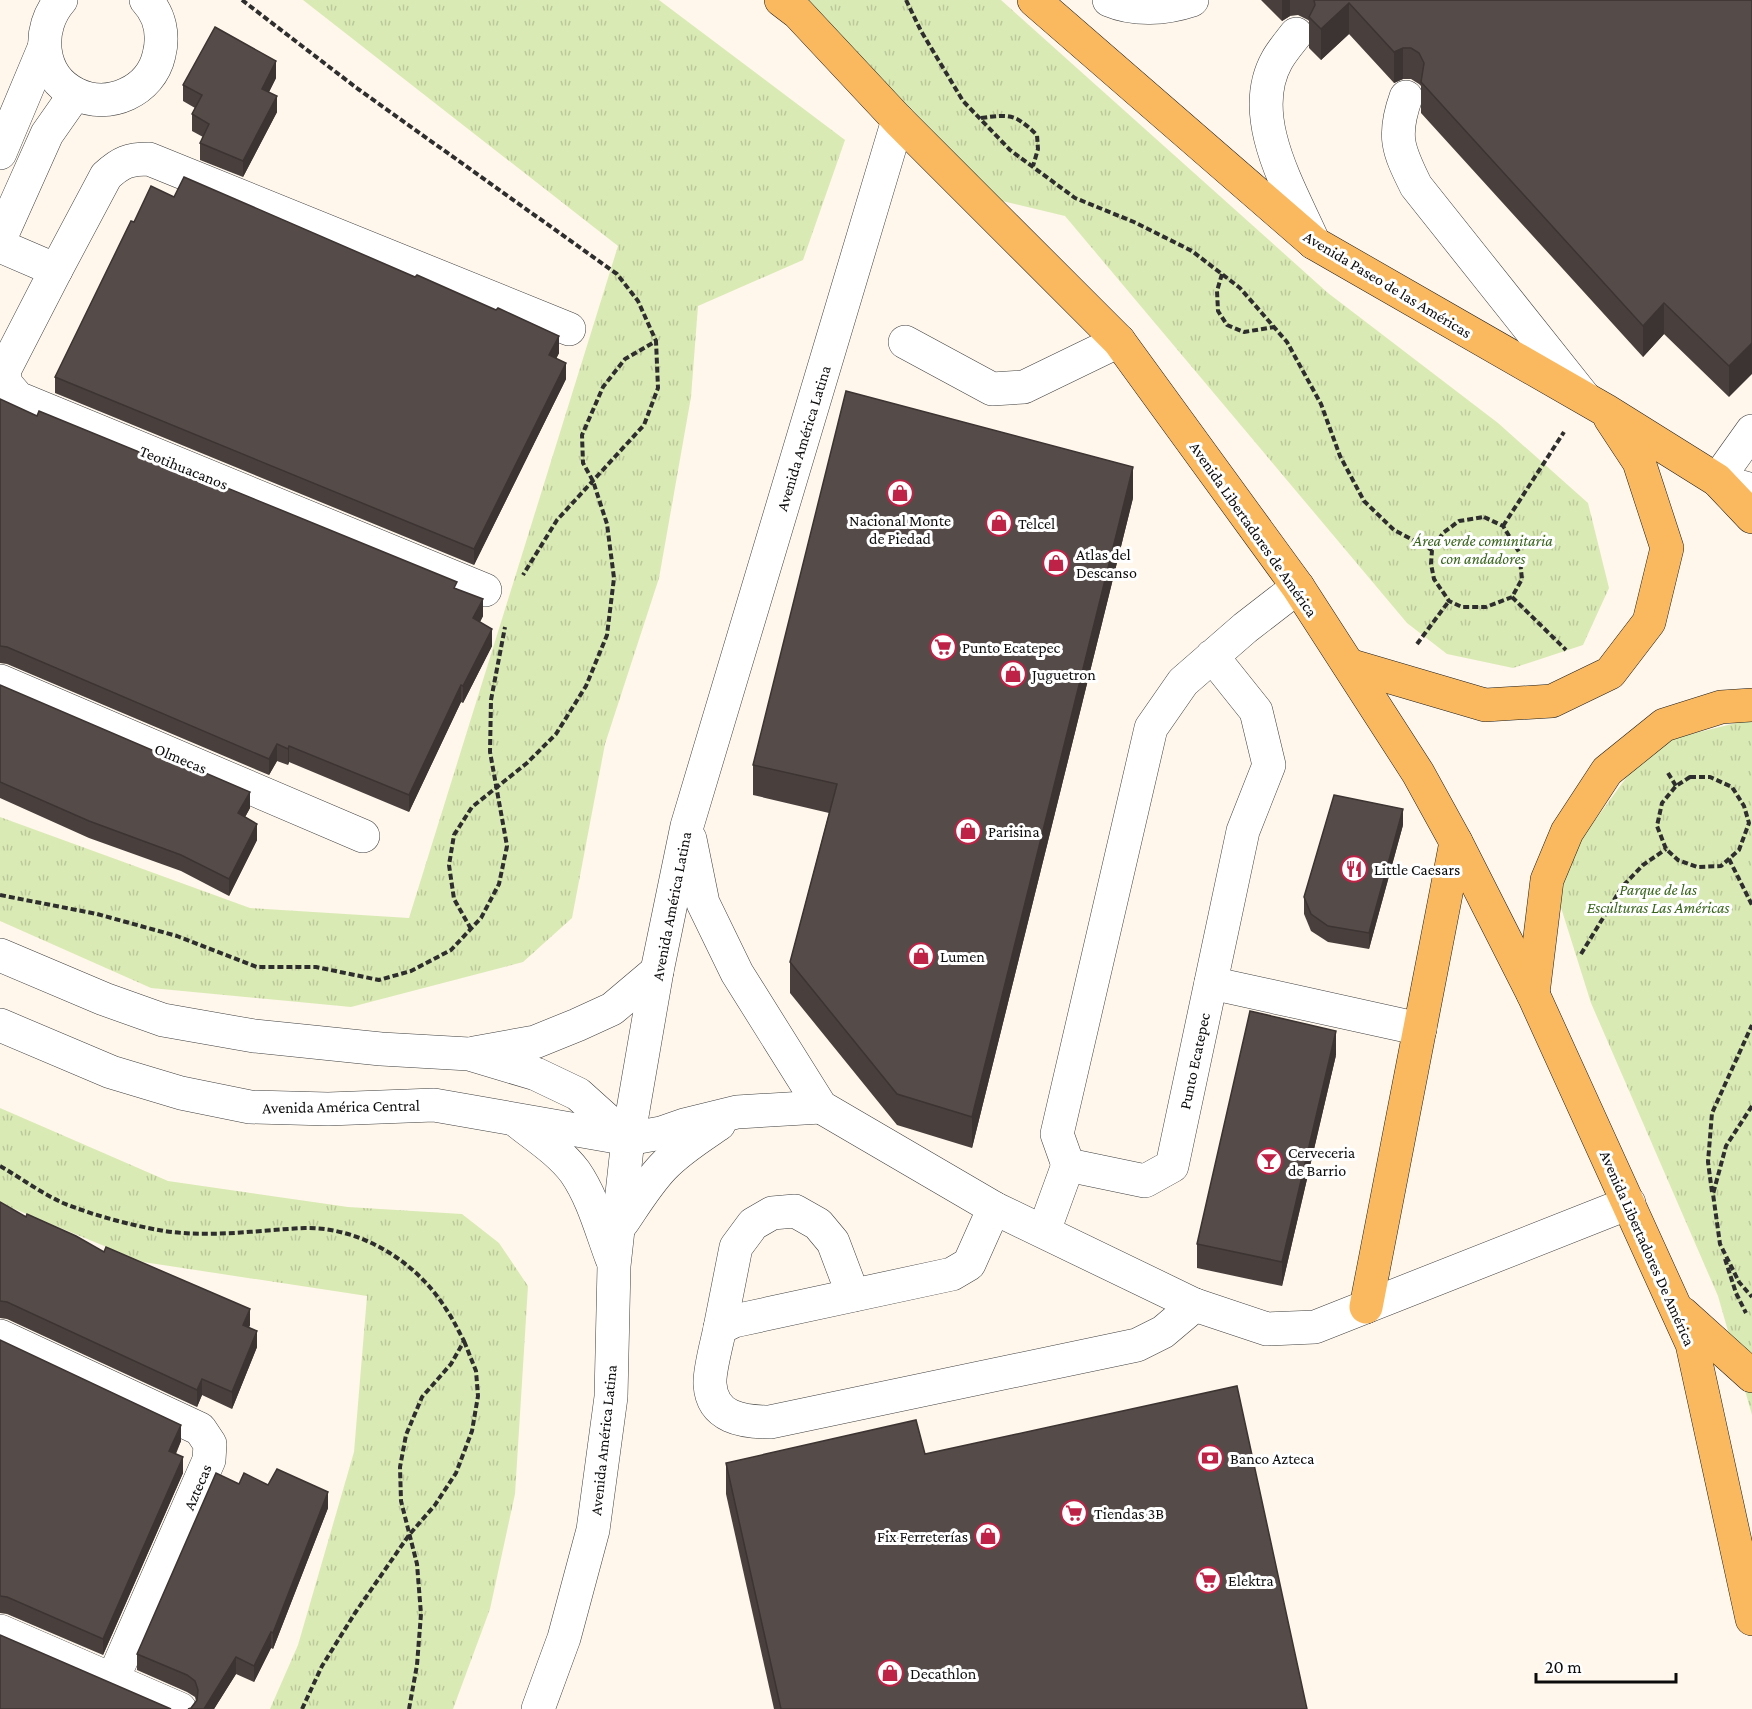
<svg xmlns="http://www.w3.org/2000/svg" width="1752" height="1709" viewBox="0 0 1752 1709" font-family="'Crimson Pro',serif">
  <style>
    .grass { fill: url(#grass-tufts) }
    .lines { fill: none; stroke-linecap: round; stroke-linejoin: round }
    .minor-casing { stroke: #3f3f3f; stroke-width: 34 }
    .major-casing { stroke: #1d1d1d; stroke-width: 34 }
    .path { stroke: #2e2e2e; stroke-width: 4; stroke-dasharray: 6 3; stroke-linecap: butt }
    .minor { stroke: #fff; stroke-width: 33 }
    .major { stroke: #fbb95f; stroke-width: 33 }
    .wall { fill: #49403e }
    .shaded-wall { fill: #3c3432 }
    .building { fill: #554b48; stroke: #3c3432; stroke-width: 1.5 }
    .labels { text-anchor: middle; stroke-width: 6; stroke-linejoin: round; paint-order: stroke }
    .street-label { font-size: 16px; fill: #0c0c0c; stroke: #fff }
    .poi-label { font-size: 16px; fill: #0c0c0c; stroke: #fff; text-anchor: start }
    .park-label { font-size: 16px; font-style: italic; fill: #38651c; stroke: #fff }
  </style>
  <defs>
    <pattern id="grass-tufts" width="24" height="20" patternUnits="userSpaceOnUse" patternTransform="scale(1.5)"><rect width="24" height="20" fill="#daeab4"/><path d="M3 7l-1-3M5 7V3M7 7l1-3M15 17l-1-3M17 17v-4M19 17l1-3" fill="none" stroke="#bac89a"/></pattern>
  </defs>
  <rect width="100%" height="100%" fill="#fff7eb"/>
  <g class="grass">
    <path d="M303,0H659L845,140L803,260L698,306L691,397L659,578L605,744L572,918L523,962L351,1007L151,988L0,921V817L250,908L409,918L618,246Z"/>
    <path d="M803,0H1001L1328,293L1498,423L1588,503L1609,588L1583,645L1513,668L1447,654L1407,623L1065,216L1002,201Z"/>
    <path d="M1752,719V1415L1718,1296L1591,1003L1552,879L1651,744Z"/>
    <path d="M0,1108L168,1181L348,1207L462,1214L499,1243L528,1286L515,1494L490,1609L453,1709H270L298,1645L354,1452L367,1296L143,1262L0,1203Z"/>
  </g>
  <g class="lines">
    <g class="minor-casing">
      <g id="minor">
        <path d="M61,0C36,28 39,76 76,94C109,110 151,91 159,55C164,35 160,15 146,0"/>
        <path d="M1109,0C1135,11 1165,9 1192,0"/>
        <path d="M1296,34C1289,43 1282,51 1277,60C1245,117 1291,190 1314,243"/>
        <path d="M1406,97C1392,136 1398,150 1416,186L1584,397"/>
        <path d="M0,153L44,48"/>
        <path d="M0,239L47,134L75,94"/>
        <path d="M0,246L56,270L4,371L6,384L18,398L485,590"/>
        <path d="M56,270L106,176C121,162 129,159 149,159L569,329"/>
        <path d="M905,342L992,389L1024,387L1119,341"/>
        <path d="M1752,431L1717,480L1752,490"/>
        <path d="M1212,656L1256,711L1269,765L1243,831L1172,1166L1145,1181L1068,1165L1057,1134L1151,728L1183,682L1245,628L1298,587"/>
        <path d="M0,681L363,836"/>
        <path d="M690,839L703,903L737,973L821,1107L994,1208L1195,1305L1267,1329L1315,1327L1629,1203"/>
        <path d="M0,955L104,999L163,1020L254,1036L381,1049L469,1054L536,1074L578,1094L628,1139"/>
        <path d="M1211,983L1420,1029"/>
        <path d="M0,1025L111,1072L181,1093L250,1107L328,1109L434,1105L628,1139L661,1133L684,1125L737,1112L821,1107"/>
        <path d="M474,1053L535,1042L577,1025L612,1009L657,971"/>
        <path d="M518,1122C537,1137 560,1152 575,1172C593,1198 601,1230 612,1259"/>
        <path d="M994,1208L969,1264L952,1274L734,1321L720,1328C717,1343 709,1371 710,1384C712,1418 743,1422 770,1422L1137,1345L1163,1332L1195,1305"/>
        <path d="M622,1223C635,1204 647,1184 663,1167C679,1150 700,1137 719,1124"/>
        <path d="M1044,1231L1068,1165"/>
        <path d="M720,1328L736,1247L753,1224L772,1213L795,1211L818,1224L833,1242L853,1295"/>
        <path d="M0,1336L200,1429L210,1444L209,1460L112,1681"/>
        <path d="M0,1631L180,1709"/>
        <path d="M538,1709L564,1638L593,1530L611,1397L614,1266L628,1139L657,971L687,826L898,120"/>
      </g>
    </g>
    <g class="major-casing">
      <g id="major">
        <path d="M781,0L798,13L898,120L1119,341L1298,587L1418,773L1456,842L1533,994L1692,1344L1752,1619"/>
        <path d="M1034,0L1314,243L1605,410L1717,480L1752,517"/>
        <path d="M1349,665L1485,705L1552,701L1610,673L1649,622L1667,548L1639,462L1610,418"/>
        <path d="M1533,994L1547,880L1567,832L1607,771L1664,725L1721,707L1752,705"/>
        <path d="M1366,1307L1456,842"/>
        <path d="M1682,1313L1752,1376"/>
      </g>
    </g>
    <g class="path">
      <path d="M242,0L358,89L617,274L638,301L656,341"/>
      <path d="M906,0L921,31L963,101L1010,150L1075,198L1134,222L1192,251L1240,288L1287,342L1321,404L1340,456L1364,501L1394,530L1432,550"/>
      <path d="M981,118C1011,114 1015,114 1037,135L1038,149L1033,166"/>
      <path d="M1222,274L1217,291L1218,311L1227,325L1244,332L1274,327"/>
      <path d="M1484,517L1503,526L1519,552L1522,579L1512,597L1486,607H1462L1449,601L1434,579L1431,564L1432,550L1443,533L1459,521Z"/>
      <path d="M1503,526L1564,432"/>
      <path d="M1512,597L1566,650"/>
      <path d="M1417,644L1449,601"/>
      <path d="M1668,773L1676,786"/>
      <path d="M1690,777H1710L1732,787L1744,806L1749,823L1739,850L1721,866L1697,867L1678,860L1666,849L1657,826L1662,803L1676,786Z"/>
      <path d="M1729,859L1752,905"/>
      <path d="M0,895L97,914L177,936L257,967H316L379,980L411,971L451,950L481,918L499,884L507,846L490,752L491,700L505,627"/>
      <path d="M471,929L454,899L449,865L454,835L472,807L527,763L556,734L586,686L607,635L614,578L607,524L593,481L583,463L582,435L603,387L625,359L656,341L658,388L644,425L557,520L523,575"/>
      <path d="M1581,954L1622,887L1643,865L1666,849"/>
      <path d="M1752,1106L1726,1146L1713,1194L1720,1244L1739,1282L1752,1297"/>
      <path d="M0,1166C21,1178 41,1193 63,1203C95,1216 130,1225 164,1231C212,1238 258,1230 305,1228C361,1227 417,1262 446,1309C453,1319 458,1330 464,1341L451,1364L422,1397L406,1435L400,1467L401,1501L417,1564L421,1614L417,1665L409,1709"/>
      <path d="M1712,1192L1708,1162L1712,1113L1752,1025"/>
      <path d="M1725,1259L1736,1293L1746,1313"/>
      <path d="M302,1709L322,1666L355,1613L409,1535L435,1505L456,1473L472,1431L478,1396L476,1371L464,1341"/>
    </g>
    <use href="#minor" class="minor"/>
    <use href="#major" class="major"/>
  </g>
  <g class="wall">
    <path d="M1261,0H1752L1729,397L1664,334L1643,357L1421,113V86L1419,84L1411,79H1403L1394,83L1349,34L1321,60L1309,48V21L1308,20L1298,15L1290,16L1282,21Z"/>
    <path d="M276,78L269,92L277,112L243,177L200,160V143L203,137L192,131V114L195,108L183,101V85Z"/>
    <path d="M174,197L559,353L556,359L566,379L474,565L55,393V377L134,222Z"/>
    <path d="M0,399L37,416L457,589L483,616L480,622L492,646L463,703L461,702L409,812L289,762L288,765L277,761L269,775L7,664L0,663Z"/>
    <path d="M1133,498L972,1148L897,1125L790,993V962L829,813L753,795V765Z"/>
    <path d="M0,685L250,808L245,817L257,840L229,896L181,871L89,838L0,798Z"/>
    <path d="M1403,825L1369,949L1328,942L1311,931L1304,914V897Z"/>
    <path d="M1336,1055L1282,1286L1197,1268V1244Z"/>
    <path d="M0,1202L26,1217L104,1252L250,1325L249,1327L257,1347L232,1409L202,1395L197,1407L7,1319L0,1318Z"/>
    <path d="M0,1340L181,1441L176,1454L183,1473L103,1655L7,1614L0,1613Z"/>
    <path d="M925,1454L1307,1709H774L726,1494V1463Z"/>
    <path d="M239,1484L268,1485L328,1508L273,1649L271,1648L254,1682L236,1674L214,1709H188L191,1708L196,1701L195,1697L187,1692L137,1670V1654Z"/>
  </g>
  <g class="shaded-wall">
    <path d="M1282,0H1290V16L1282,21Z"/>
    <path d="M1349,3V34L1321,60V29Z"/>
    <path d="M1403,48V79L1394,83V52Z"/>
    <path d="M276,61V78L262,106V89Z"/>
    <path d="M277,96V112L243,177V161Z"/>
    <path d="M1664,303V334L1643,357V326Z"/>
    <path d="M559,336V353L549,372V355Z"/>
    <path d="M1752,343V374L1729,397V366Z"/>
    <path d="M566,363V379L474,565V549Z"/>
    <path d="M1133,467V498L972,1148V1117Z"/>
    <path d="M483,599V616L473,635V618Z"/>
    <path d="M492,629V646L463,703V686Z"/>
    <path d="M461,685V702L409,812V795Z"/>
    <path d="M277,744V761L269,775V759Z"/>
    <path d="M289,746V762L288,765V749Z"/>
    <path d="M250,792V808L238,830V813Z"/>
    <path d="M1403,809V825L1369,949V933Z"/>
    <path d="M257,824V840L229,896V879Z"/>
    <path d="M1336,1031V1055L1282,1286V1262Z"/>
    <path d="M250,1309V1325L243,1341V1325Z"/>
    <path d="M257,1331V1347L232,1409V1392Z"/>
    <path d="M202,1379V1395L197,1407V1390Z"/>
    <path d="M181,1425V1441L169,1467V1451Z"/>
    <path d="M183,1457V1473L103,1655V1639Z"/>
    <path d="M328,1492V1508L273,1649V1633Z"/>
    <path d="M271,1632V1648L254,1682V1666Z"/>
    <path d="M236,1657V1674L214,1709H204Z"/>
  </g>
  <g class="building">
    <path d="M1314,0H1752V343L1729,366L1664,303L1643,326L1421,82L1424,63L1419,53L1411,48H1403L1394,52L1349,3L1321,29L1309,17L1315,5Z"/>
    <path d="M215,27L276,61L262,89L277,96L243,161L200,143L209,124L192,114L202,95L183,85Z"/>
    <path d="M184,177L415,277L417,275L496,310L498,308L559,336L549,355L566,363L474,549L55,377L131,221L134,222L151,186L174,197Z"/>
    <path d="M846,391L1133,467L972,1117L897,1094L790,962L837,784L753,765Z"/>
    <path d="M0,399L37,416L39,411L457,582L454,588L483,599L473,618L492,629L463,686L461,685L409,795L289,746L288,749L277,744L269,759L7,647L0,646Z"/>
    <path d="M0,685L250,792L238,813L257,824L229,879L181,855L89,821L0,782Z"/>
    <path d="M1334,795L1403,809L1369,933L1328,926L1311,914L1304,897Z"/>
    <path d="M1250,1011L1336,1031L1282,1262L1197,1244Z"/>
    <path d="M0,1202L26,1217L27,1214L76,1236L104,1252L106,1247L250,1309L243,1325L257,1331L232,1392L202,1379L197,1390L7,1302L0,1301Z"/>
    <path d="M0,1340L181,1425L169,1451L183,1457L103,1639L7,1597L0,1596Z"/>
    <path d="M1237,1386L1307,1709H781L726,1463L916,1420L925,1454Z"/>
    <path d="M277,1469L328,1492L273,1633L271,1632L254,1666L236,1657L204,1709H188L191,1708L197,1700L198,1690L195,1681L187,1675L137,1654L216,1473L239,1484L244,1473L268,1485Z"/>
    <path d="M0,1635L171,1709H0Z"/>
  </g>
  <defs>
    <g id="shop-ring" transform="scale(1.35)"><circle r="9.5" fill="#fff" stroke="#be2246" stroke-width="1.5"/><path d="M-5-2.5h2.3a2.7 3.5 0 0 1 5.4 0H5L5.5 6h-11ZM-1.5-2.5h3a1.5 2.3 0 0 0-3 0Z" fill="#be2246"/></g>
    <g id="supermarket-ring" transform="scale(1.35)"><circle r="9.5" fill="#fff" stroke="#be2246" stroke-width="1.5"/><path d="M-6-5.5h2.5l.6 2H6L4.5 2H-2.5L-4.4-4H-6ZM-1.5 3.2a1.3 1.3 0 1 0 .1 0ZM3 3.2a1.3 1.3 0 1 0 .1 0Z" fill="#be2246"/></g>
    <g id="restaurant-ring" transform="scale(1.35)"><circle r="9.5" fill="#fff" stroke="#be2246" stroke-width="1.5"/><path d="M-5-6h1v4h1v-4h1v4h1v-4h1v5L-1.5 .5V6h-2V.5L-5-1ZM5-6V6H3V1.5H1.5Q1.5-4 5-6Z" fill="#be2246"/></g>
    <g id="bar-ring" transform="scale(1.35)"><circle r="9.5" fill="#fff" stroke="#be2246" stroke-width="1.5"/><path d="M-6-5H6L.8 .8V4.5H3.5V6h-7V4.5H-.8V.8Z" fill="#be2246"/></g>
    <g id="bank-ring" transform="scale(1.35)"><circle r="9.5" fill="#fff" stroke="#be2246" stroke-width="1.5"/><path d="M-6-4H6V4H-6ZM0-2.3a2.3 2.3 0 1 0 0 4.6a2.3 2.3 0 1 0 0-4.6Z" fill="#be2246"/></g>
  </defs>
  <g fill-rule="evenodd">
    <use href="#shop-ring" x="900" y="493"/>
    <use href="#shop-ring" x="999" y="523"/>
    <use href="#shop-ring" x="1056" y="563"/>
    <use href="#supermarket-ring" x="943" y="647"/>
    <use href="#shop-ring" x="1013" y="674"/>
    <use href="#shop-ring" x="968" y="831"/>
    <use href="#restaurant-ring" x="1354" y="869"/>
    <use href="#shop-ring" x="921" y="956"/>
    <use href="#bar-ring" x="1269" y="1161"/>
    <use href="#bank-ring" x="1210" y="1458"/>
    <use href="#supermarket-ring" x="1074" y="1513"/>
    <use href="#shop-ring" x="988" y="1536"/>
    <use href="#supermarket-ring" x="1208" y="1580"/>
    <use href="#shop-ring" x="890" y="1673"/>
  </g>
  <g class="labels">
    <g class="street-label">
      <text transform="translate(1388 284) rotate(31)" y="6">Avenida Paseo de las Américas</text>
      <text transform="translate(803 438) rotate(-73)" y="6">Avenida América Latina</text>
      <text transform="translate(184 467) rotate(22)" y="6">Teotihuacanos</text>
      <text transform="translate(1254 529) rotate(55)" y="6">Avenida Libertadores de América</text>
      <text transform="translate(181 758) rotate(23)" y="6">Olmecas</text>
      <text transform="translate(671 906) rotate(-79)" y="6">Avenida América Latina</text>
      <text transform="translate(1194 1061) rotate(-78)" y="6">Punto Ecatepec</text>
      <text transform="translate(341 1106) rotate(-1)" y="6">Avenida América Central</text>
      <text transform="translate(1648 1248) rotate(66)" y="6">Avenida Libertadores De América</text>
      <text transform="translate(603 1440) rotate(-84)" y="6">Avenida América Latina</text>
      <text transform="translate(197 1487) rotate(-67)" y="6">Aztecas</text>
    </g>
    <g class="poi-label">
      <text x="900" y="526" text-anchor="middle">Nacional Monte<tspan x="900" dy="18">de Piedad</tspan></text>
      <text x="1018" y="529">Telcel</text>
      <text x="1076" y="560">Atlas del<tspan x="1076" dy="18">Descanso</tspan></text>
      <text x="962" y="653">Punto Ecatepec</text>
      <text x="1032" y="680">Juguetron</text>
      <text x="988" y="837">Parisina</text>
      <text x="1374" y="875">Little Caesars</text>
      <text x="940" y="962">Lumen</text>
      <text x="1288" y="1158">Cerveceria<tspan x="1288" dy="18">de Barrio</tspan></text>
      <text x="1230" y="1464">Banco Azteca</text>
      <text x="1094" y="1519">Tiendas 3B</text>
      <text x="968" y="1542" text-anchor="end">Fix Ferreterías</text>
      <text x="1228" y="1586">Elektra</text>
      <text x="910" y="1679">Decathlon</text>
    </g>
    <g class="park-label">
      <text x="1483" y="546">Área verde comunitaria<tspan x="1483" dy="18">con andadores</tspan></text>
      <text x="1658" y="895">Parque de las<tspan x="1658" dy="18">Esculturas Las Américas</tspan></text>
    </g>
  </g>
  <path d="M1536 1673v9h140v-9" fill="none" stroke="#0c0c0c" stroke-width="3"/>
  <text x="1545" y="1673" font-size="18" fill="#0c0c0c" stroke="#ffffff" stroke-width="4.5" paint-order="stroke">20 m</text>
</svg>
